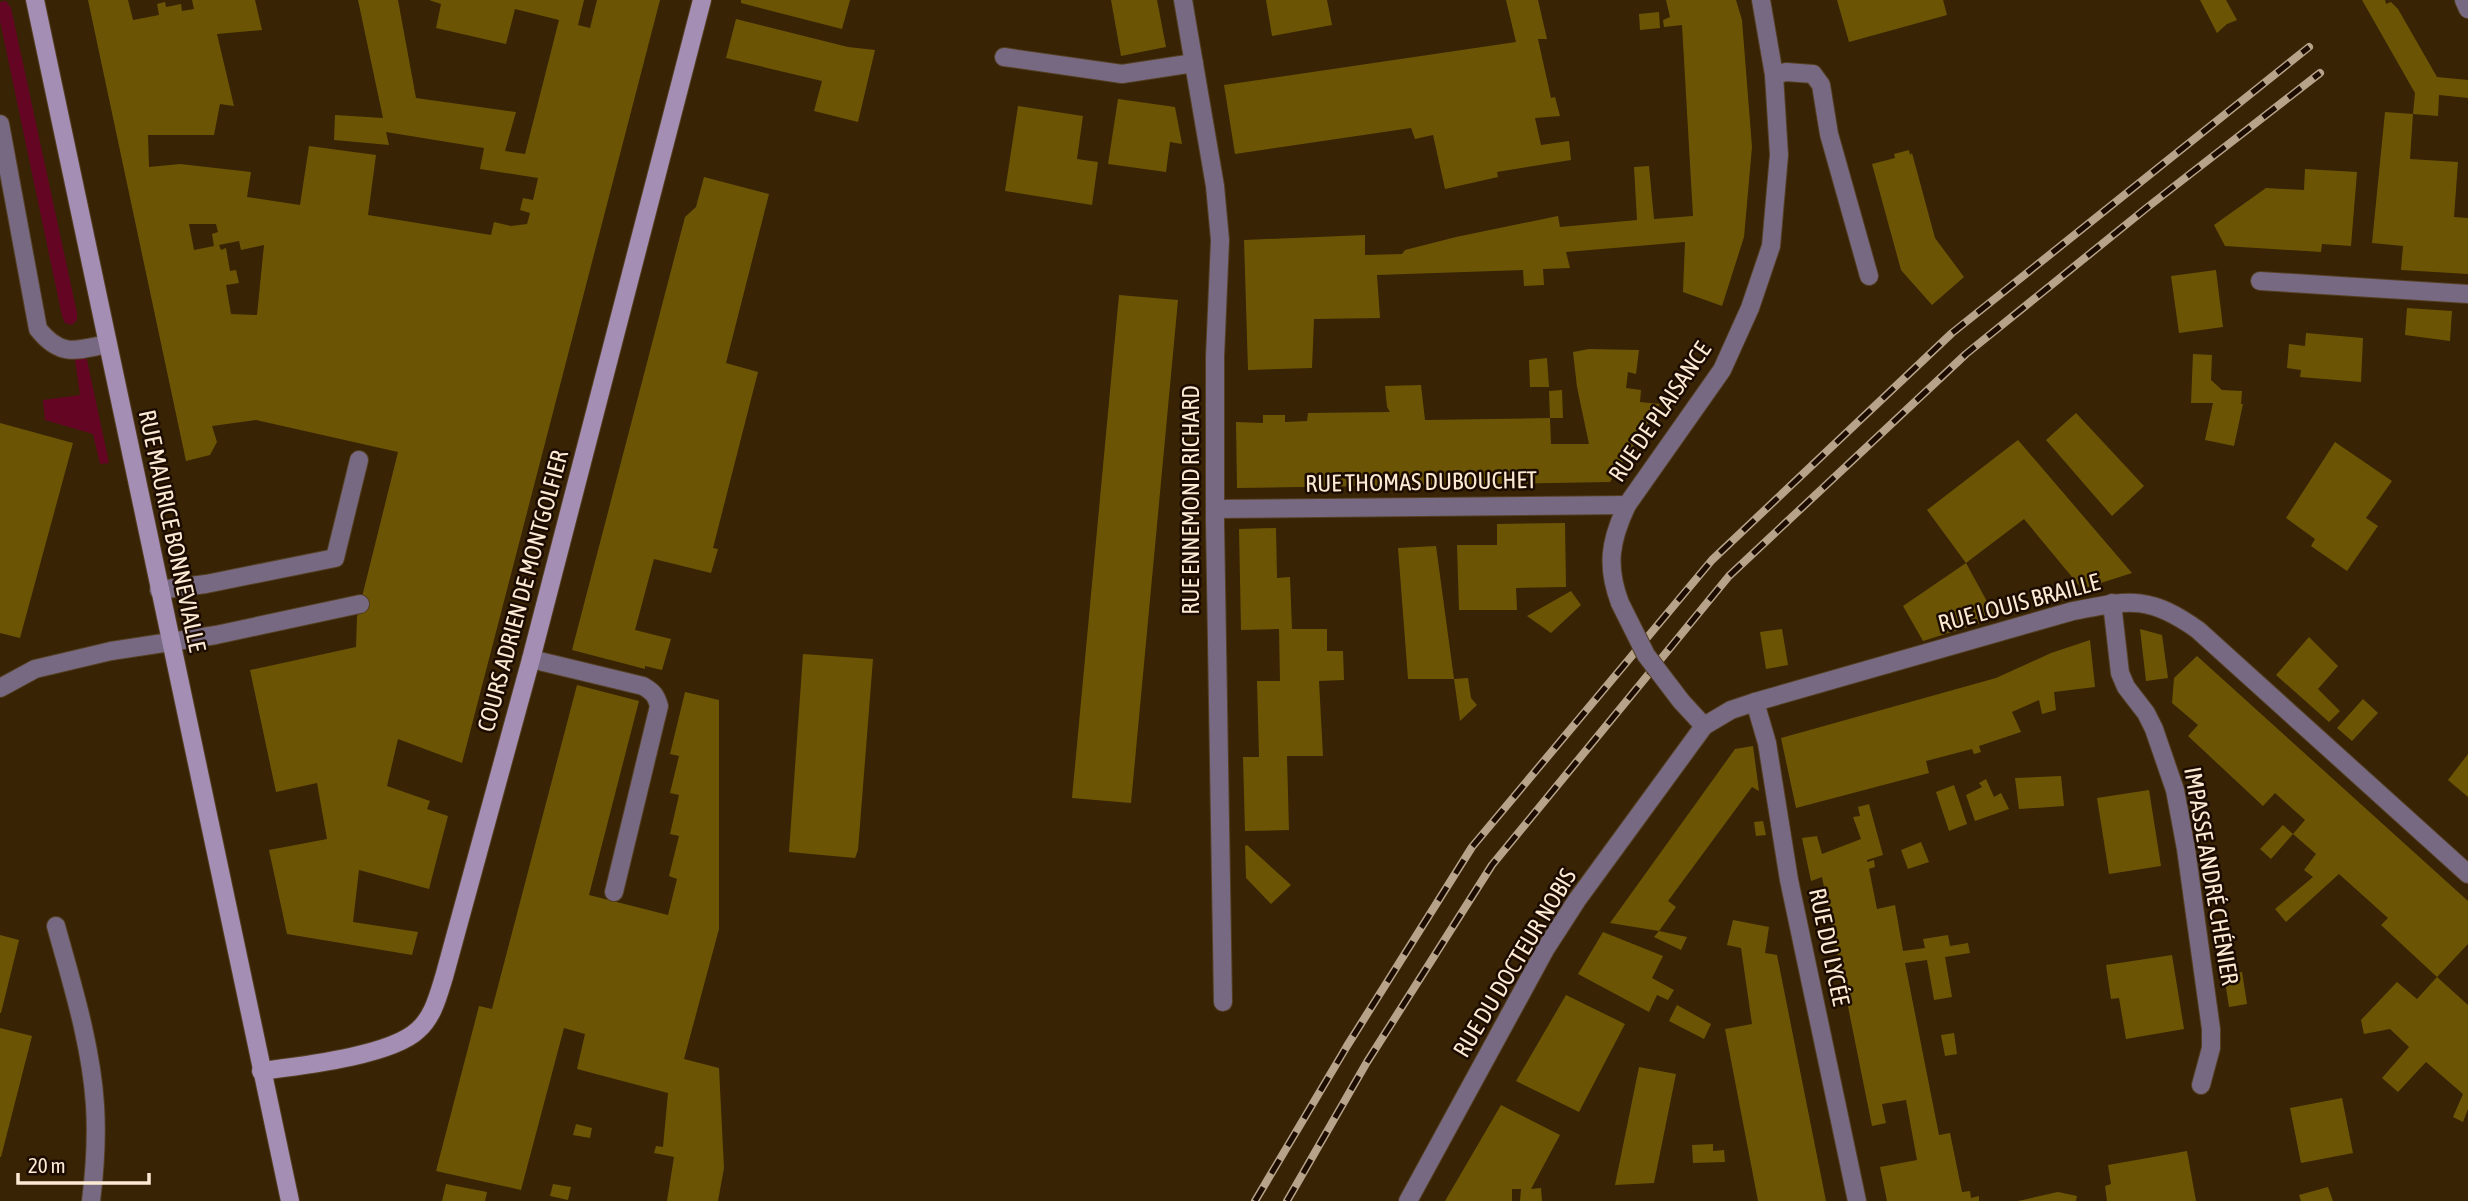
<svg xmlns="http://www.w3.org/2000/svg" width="2468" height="1201" viewBox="0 0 2468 1201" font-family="'Asap Condensed',sans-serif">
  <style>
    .green { fill: #650524 }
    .building { fill: #6b5505; fill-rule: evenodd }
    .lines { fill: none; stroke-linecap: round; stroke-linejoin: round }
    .lane-casing { stroke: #543f22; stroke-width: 20 }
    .street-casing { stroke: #543f22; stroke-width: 20 }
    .secondary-casing { stroke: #543f22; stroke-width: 20 }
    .lane { stroke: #776981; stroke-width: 18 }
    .street { stroke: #776981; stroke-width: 18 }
    .secondary { stroke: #a48eb4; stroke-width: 18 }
    .rail-casing { stroke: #b7a38a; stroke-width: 8 }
    .rail { stroke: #1c0c00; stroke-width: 5; stroke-dasharray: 16; stroke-linecap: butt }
    .street-bridge-casing { stroke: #543f22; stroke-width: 20; stroke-linecap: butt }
    .street-bridge { stroke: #776981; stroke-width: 18 }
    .labels { text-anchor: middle; stroke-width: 5; stroke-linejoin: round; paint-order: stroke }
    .street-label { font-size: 24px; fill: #fdead4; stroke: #1c0c00 }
  </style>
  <rect width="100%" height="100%" fill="#382305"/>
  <g class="green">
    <path d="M6,1L11,8L77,313V320L72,325L65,323L62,316L0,21V2Z"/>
    <path d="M85,356L87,360L109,463L100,464L93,434L45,420L43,400L80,395L75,360V358Z"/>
  </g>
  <g class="building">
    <path d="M88,0H128L133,20L159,15L157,4L165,2L166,7L181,4L182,11L194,9L192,0H255L262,30L217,34L234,106L220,104L214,135H148L149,167L180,164L251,172L247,197L300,205L309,146L376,155L368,215L491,235L494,222L511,226L527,224L530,213L520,210L523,198L533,200L538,178L480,169L484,148L386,132L389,145L334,140L335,115L383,118L358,0H398L416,98L516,112L505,151L525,154L559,20L515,9L506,44L436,28L441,4L429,0H584L578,25L590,28L597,0H660L462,763L398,739L387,786L430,801L427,809L448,816L429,889L359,870L353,922L418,932L412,955L287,934L269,850L327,839L317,783L276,792L250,670L356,647L357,617L398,452L256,420L212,426L217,442L210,455L186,461ZM189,224H216L218,232L212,234L214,246L194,250ZM239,241L241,250L264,245L257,315L231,314L226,285L239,283L236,270L230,271L226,248L221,250L219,245Z"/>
    <path d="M741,0H850L842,29L741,3Z"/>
    <path d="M1111,0H1157L1166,47L1121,56Z"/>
    <path d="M1266,0H1327L1332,25L1272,36Z"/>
    <path d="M1506,0H1538L1547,39H1538L1551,98L1555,97L1560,116L1535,118L1541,145L1569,141L1571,160L1497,172L1498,177L1445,189L1433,135L1415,139L1411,128L1235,154L1224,85L1516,42Z"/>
    <path d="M1666,0H1736L1742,20L1752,147L1744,237L1722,306L1683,292L1685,242L1566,252L1570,268L1543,269L1544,285L1524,286L1523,270L1377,275L1380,318L1314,319L1312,368L1248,370L1244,240L1365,235V255L1402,254L1405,250L1456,237L1558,216L1560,227L1637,220L1634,167L1649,166L1654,219L1693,216L1682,25L1664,27L1663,20L1670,17Z"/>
    <path d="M1837,0H1943L1947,15L1849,42Z"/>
    <path d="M2200,0H2226L2237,20L2227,24L2217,33Z"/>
    <path d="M2362,0H2385L2386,4L2391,2L2398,9L2437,77L2468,80V98L2439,95L2438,116L2413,114L2415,93Z"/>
    <path d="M1659,12L1660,28L1640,30L1639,14Z"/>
    <path d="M736,19L848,47L875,50L858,122L814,111L822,81L726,58Z"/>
    <path d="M1118,99L1175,107L1182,144L1170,142L1166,172L1108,164Z"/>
    <path d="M1018,106L1083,116L1077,159L1098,162L1092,205L1005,191Z"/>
    <path d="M2385,112L2413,114L2410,159L2458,162L2454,217L2468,218V274L2401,270L2403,246L2372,243Z"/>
    <path d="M1909,150L1910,155L1912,153L1935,238L1964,277L1932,305L1901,270L1872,164L1895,158L1894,154Z"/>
    <path d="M2305,169L2357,172L2351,246L2322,244L2321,252L2225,246L2214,225L2266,188L2304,190Z"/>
    <path d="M704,177L769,194L726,363L758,372L713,548L718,549L711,573L654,559L635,630L671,639L662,670L645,666V669L572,650L685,217L696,207Z"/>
    <path d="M2216,270L2223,327L2179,333L2171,276Z"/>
    <path d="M1119,295L1178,300L1131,803L1072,798Z"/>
    <path d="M2407,308L2452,311L2450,341L2405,335Z"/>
    <path d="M2306,333L2363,338L2361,382L2300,377L2301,370L2287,368L2289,344L2305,346Z"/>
    <path d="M1589,349L1639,350L1636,374L1628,372L1626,388L1641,390L1640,402L1660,404L1610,482L1237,488L1236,422L1263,423V415H1285V422L1307,421L1308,413L1390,412L1387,407L1385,386L1421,385L1425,420L1550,418L1551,444H1589L1577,387L1573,352Z"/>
    <path d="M2193,354L2212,355L2211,380L2222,390L2242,391L2241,404H2243L2234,446L2205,440L2213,403H2191Z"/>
    <path d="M1547,358L1549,387H1530L1529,360Z"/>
    <path d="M1562,390L1563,418H1550L1549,391Z"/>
    <path d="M2076,413L2144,486L2112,516L2046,440Z"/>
    <path d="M0,423L73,443L20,638L0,633Z"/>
    <path d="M2018,440L2132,573L2082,589L2024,519L1966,563L1927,510Z"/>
    <path d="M2335,442L2392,481L2366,518L2378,526L2347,571L2311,546L2315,539L2286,518Z"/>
    <path d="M1565,523L1566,587L1516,588L1517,610H1459L1457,545H1497V524Z"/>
    <path d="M1276,528L1277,578L1290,577L1292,629H1327V651H1343L1344,680L1319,681L1323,756H1287L1289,830L1245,831L1243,757H1259L1257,681H1280L1279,629L1241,630L1239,529Z"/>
    <path d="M1436,546L1454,679L1468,678L1471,698L1477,705L1460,721L1454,679H1408L1398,548Z"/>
    <path d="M1966,563L1996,618L1923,641L1903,606Z"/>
    <path d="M1571,591L1581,605L1551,633L1527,616Z"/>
    <path d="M1782,629L1788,665L1766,669L1760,632Z"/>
    <path d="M2140,629L2162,635L2168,678L2146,681Z"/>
    <path d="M2309,637L2338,666L2318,689L2340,711L2329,722L2276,675Z"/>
    <path d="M2090,640L2095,687L2054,692L2056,710L2042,714L2039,700L2012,712L2021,732L1979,746L1981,752L1974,754L1972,749L1926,761L1929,773L1796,808L1781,738L1996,678L2051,653Z"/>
    <path d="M803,654L873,659L858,850L855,858L789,852Z"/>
    <path d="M2197,656L2468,901V944L2437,977L2381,925L2388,918L2339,874L2286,922L2275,909L2313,877L2304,870L2316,854L2293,834L2305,820L2275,793L2263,806L2188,736L2198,725L2172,703L2174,678Z"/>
    <path d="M577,685L639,701L589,895L668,915L677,879L669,876L679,836L670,834L679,795L670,793L679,756L670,754L685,692L719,700V929L684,1059L719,1068L724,1168L718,1201H667L674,1157L654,1153L656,1146L663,1147L668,1093L577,1069L585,1034L564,1028L521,1190L436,1171L479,1006L492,1009Z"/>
    <path d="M2363,699L2378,713L2352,741L2337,728Z"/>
    <path d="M1753,746L1759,791L1752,787L1668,901L1676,907L1659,931L1610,923L1735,749Z"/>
    <path d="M2468,754V797L2448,780Z"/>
    <path d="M2061,776L2064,806L2019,809L2015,778Z"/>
    <path d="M1986,779L1994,797L2001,793L2009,809L1975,821L1966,795L1982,787L1979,783Z"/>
    <path d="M1954,785L1967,824L1949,831L1936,792Z"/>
    <path d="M2149,790L2161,866L2109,874L2097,798Z"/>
    <path d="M1869,804L1883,855L1867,860V862L1874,860L1875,867L1869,869L1877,909L1895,905L1903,951L1925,948L1923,939L1948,935L1950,946L1968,943L1970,953L1945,957L1952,997L1934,1000L1927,960L1905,963L1939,1135L1950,1133L1962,1192L1970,1191L1971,1198L1979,1196V1201H1887L1880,1167L1917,1160L1906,1100L1882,1104L1886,1123L1872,1126L1822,877L1811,881L1802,838L1817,836L1822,854L1861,839L1853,817L1860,816L1858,807Z"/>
    <path d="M1763,821L1766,835L1756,836L1754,822Z"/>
    <path d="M2283,825L2293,834L2271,859L2260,849Z"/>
    <path d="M1921,842L1929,862L1908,869L1901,850Z"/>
    <path d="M1247,845L1291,885L1271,904L1246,878L1245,846Z"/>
    <path d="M1733,920L1769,927L1765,953L1777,955L1826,1201H1758L1725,1029L1752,1024L1741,948L1727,945Z"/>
    <path d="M1659,931L1687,937L1681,950L1654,937Z"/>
    <path d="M1603,932L1663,956L1652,978L1674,990L1668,1000L1657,995L1649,1012L1578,974Z"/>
    <path d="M0,935L19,940L1,1013H0Z"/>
    <path d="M2172,955L2184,1029L2126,1039L2119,998L2111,999L2106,965Z"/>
    <path d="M2242,972L2247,1004L2229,1007L2224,975Z"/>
    <path d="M2437,977L2468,1005V1109L2463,1122L2453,1117L2463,1094L2426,1062L2398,1092L2382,1078L2409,1047L2390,1029L2364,1034L2361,1020L2397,982L2417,999Z"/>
    <path d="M1566,995L1625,1024L1579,1112L1516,1081Z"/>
    <path d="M1677,1005L1711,1024L1704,1039L1669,1021Z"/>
    <path d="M0,1028L32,1036L1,1157H0Z"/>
    <path d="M1954,1033L1957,1054L1945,1056L1941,1035Z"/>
    <path d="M1639,1067L1676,1074L1654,1183L1615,1185Z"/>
    <path d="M2342,1098L2353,1153L2301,1163L2290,1108Z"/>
    <path d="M1501,1105L1560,1135L1531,1189L1541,1188L1542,1201H1520L1521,1189H1512V1201H1445Z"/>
    <path d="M576,1124L592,1128L590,1138L573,1135Z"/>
    <path d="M1713,1144V1151L1724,1150L1725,1162L1693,1163L1692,1145Z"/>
    <path d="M2187,1151L2196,1201H2107L2105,1186L2111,1184L2108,1165Z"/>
    <path d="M446,1184L487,1192L485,1201H442Z"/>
    <path d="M553,1184L571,1187L568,1200L550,1196Z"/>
    <path d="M2328,1187L2333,1201H2301L2299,1195Z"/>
    <path d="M2058,1192L2077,1196L2076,1201H2018Z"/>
  </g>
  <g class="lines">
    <g class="lane-casing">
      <g id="lane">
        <path d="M2464,0L2468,9"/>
        <path d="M1004,57L1122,74L1194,63"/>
        <path d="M1774,75L1786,72L1813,74L1821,85L1829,134L1869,276"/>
        <path d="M0,124L38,329C60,357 76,351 107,344"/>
        <path d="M159,590L206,584L335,558L359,460"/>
        <path d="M531,659L643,686C653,692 656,695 659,706L614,892"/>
        <path d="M0,688L35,669L111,651L216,635L360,604"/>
        <path d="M56,926C72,984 91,1044 95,1105C97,1137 95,1169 91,1201"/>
      </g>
    </g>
    <g class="street-casing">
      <g id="street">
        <path d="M1183,0L1215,186L1220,240L1215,357V523L1223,1002"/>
        <path d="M2260,281L2468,294"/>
        <path d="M1215,509L1627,505"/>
        <path d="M1620,603C1606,566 1610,541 1627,505L1722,370L1750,308L1771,246L1779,155L1774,75L1761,0"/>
        <path d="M2112,603L2120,673L2126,687L2146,713L2154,729L2175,790L2186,849L2211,1029V1048L2201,1085"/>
        <path d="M1681,701L1704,726"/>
        <path d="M1755,702L1767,743L1789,880L1857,1201"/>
        <path d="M1408,1201L1546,948L1577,900L1704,726L1731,710L1755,702L2073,611C2130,600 2149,595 2198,630L2468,874"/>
      </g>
    </g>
    <g class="secondary-casing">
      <g id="secondary">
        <path d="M35,0L290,1201"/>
        <path d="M261,1071C299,1066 391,1056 418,1030C433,1017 438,996 444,977L531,659L702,0"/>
      </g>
    </g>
    <use href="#lane" class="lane"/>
    <use href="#street" class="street"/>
    <use href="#secondary" class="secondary"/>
    <g class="rail-casing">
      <g id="rail">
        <path d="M1255,1201L1347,1046L1472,847L1712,560L1952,333L2309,47"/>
        <path d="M1287,1201L1367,1062L1492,865L1729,576L1966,354L2149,206L2320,73"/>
      </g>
    </g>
    <use href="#rail" class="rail"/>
    <g class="street-bridge-casing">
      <path id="street-bridge" d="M1620,603L1646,655L1681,701"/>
    </g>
    <use href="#street-bridge" class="street-bridge"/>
  </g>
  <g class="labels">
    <g class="street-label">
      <text transform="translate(1660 412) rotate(-56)" y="8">RUE DE PLAISANCE</text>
      <text transform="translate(1421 482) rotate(-1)" y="8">RUE THOMAS DUBOUCHET</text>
      <text transform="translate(1191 500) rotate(-90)" y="8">RUE ENNEMOND RICHARD</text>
      <text transform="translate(172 531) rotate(78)" y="8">RUE MAURICE BONNEVIALLE</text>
      <text transform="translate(523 591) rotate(-75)" y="8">COURS ADRIEN DE MONTGOLFIER</text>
      <text transform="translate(2019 603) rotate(-15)" y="8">RUE LOUIS BRAILLE</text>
      <text transform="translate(2211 876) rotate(80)" y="8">IMPASSE ANDRÉ CHÉNIER</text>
      <text transform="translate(1829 947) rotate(78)" y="8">RUE DU LYCÉE</text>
      <text transform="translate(1515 963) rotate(-59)" y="8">RUE DU DOCTEUR NOBIS</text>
    </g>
  </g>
  <path d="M18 1173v10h131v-10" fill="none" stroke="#fdead4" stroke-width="3.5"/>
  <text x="28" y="1173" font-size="21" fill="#fdead4" stroke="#1c0c00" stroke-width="5" paint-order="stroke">20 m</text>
</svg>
